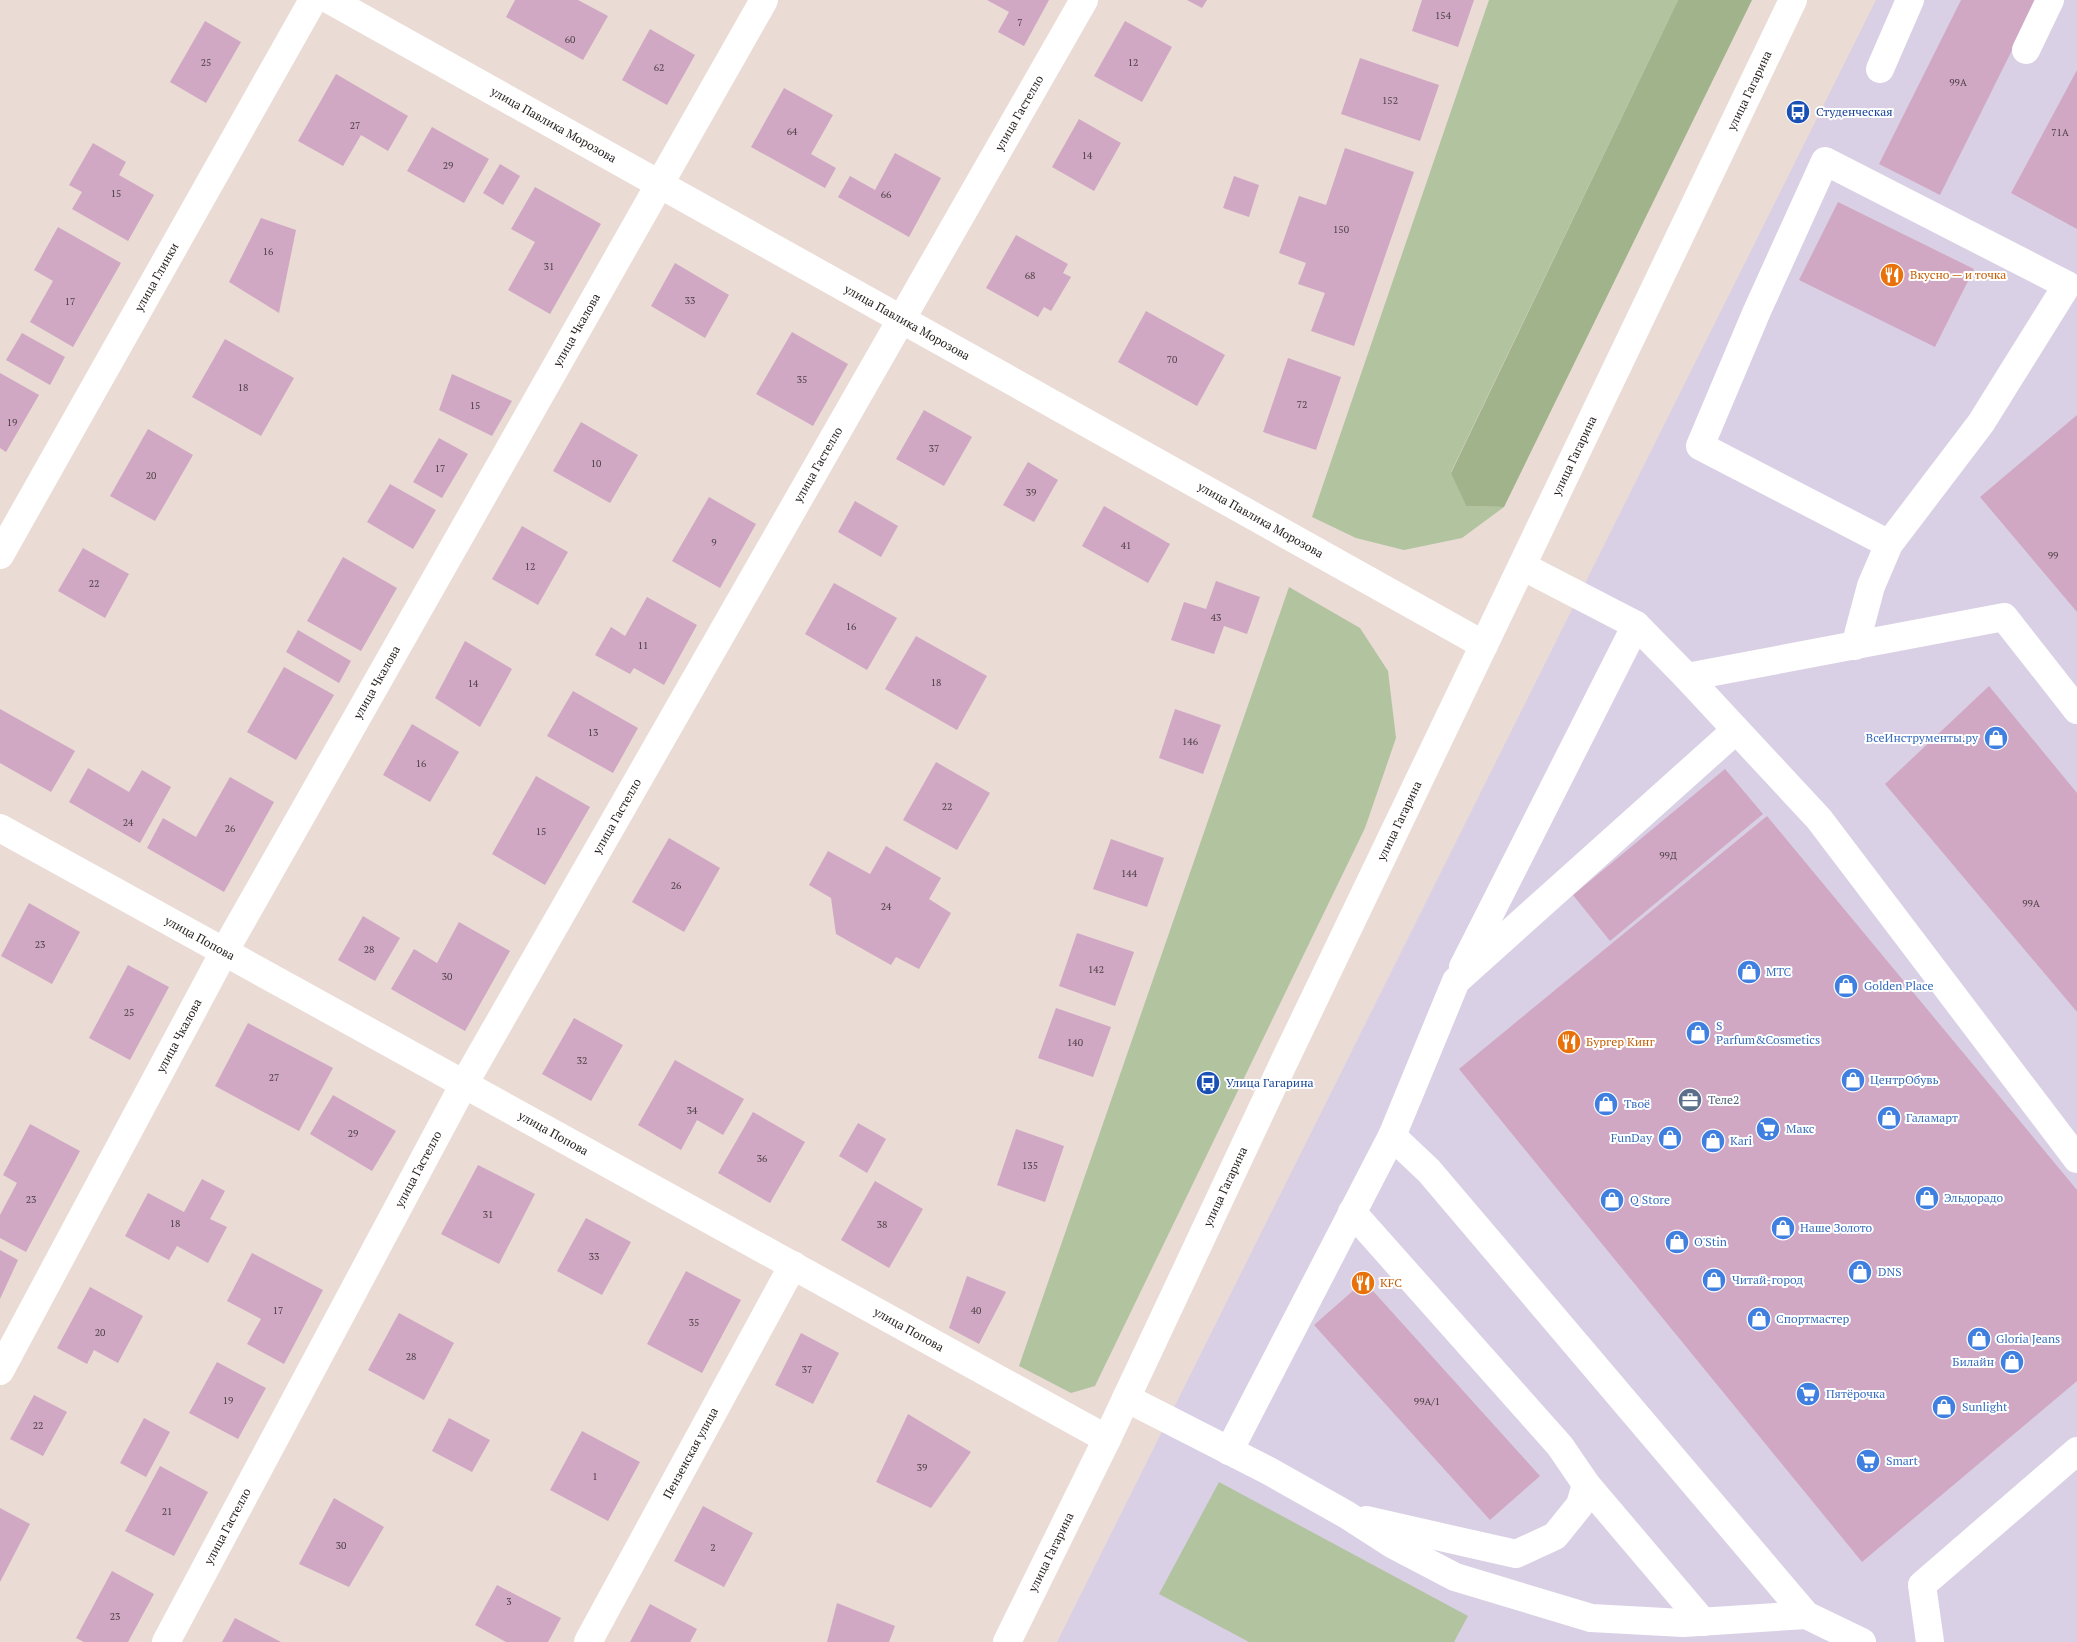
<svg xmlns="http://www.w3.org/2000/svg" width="2077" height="1642" viewBox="0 0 2077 1642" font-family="'PT Serif',serif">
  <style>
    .industrial { fill: #dad0e5 }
    .green { fill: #b2c3a0 }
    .forest { fill: #a0b38b }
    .building { fill: #d0a8c4 }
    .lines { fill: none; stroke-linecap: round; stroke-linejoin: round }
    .minor { stroke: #fff; stroke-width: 28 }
    .labels { text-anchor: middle; stroke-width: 4; stroke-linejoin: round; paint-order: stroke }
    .number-label { font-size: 10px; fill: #4e4045 }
    .street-label { font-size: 12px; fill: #231d1b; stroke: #fff }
    .transit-label { font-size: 12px; fill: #164399; stroke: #fff; text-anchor: start }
    .food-label { font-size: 12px; fill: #c56008; stroke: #fff; text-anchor: start }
    .shop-label { font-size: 12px; fill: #366cbe; stroke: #fff; text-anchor: start }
    .service-label { font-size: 12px; fill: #4e5e75; stroke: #fff; text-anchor: start }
  </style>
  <rect width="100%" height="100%" fill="#eadbd5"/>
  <path class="industrial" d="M1876,0H2077V1642H1057Z"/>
  <g class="green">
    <path d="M1489,0H1678L1451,472L1466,506L1504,507L1462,538L1404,550L1356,538L1312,517Z"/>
    <path d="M1289,587L1360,628L1388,671L1396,738L1365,828L1095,1386L1071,1393L1019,1366Z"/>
    <path d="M1219,1482L1468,1616L1454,1642H1249L1159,1594Z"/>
  </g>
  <path class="forest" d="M1678,0H1752L1504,507L1466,506L1451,473Z"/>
  <g class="building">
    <path d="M515,0H578L608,16L583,60L506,17Z"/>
    <path d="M987,0H1049L1024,46L998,32L1009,12Z"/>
    <path d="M1187,0H1207L1202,8Z"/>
    <path d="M1422,0H1474L1458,47L1412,31Z"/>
    <path d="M1961,0H2037L1940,195L1879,164Z"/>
    <path d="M205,21L241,42L206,103L170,82Z"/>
    <path d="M1125,21L1172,47L1142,102L1094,76Z"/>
    <path d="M650,29L695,55L667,105L622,80Z"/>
    <path d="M1360,58L1439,85L1420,141L1341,114Z"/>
    <path d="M2077,70V229L2011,193Z"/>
    <path d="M336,74L408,116L388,151L361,135L343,166L298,141Z"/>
    <path d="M784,88L833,115L811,154L836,168L825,188L751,147Z"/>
    <path d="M1079,119L1121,143L1094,191L1052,167Z"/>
    <path d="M432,127L489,159L464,203L407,171Z"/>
    <path d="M93,143L126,162L119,175L154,195L128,241L72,209L82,192L69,185Z"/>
    <path d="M1345,148L1414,172L1354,346L1311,331L1325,293L1298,284L1306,263L1279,253L1299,196L1326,205Z"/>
    <path d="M895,153L941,178L909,237L838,197L850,176L875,190Z"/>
    <path d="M500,164L520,176L503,205L483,193Z"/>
    <path d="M1234,176L1259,185L1249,217L1223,208Z"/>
    <path d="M535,187L601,224L550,314L508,290L535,242L511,229Z"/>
    <path d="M1838,202L1974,269L1935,347L1799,280Z"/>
    <path d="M261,218L296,230L279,313L229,282Z"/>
    <path d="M58,227L121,263L73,347L30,322L53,281L34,270Z"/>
    <path d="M1016,235L1068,264L1063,273L1071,277L1051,311L1044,307L1038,317L986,288Z"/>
    <path d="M675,263L729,295L705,338L651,306Z"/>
    <path d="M1146,311L1225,355L1197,406L1118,362Z"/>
    <path d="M792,332L848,364L813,426L756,394Z"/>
    <path d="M22,333L65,357L50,385L6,360Z"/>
    <path d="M225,339L294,378L261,436L192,397Z"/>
    <path d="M1288,358L1341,377L1316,450L1263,432Z"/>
    <path d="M0,373L39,395L6,452L0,448Z"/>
    <path d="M452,374L512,401L492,436L439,410Z"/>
    <path d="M924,410L972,437L944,486L896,459Z"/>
    <path d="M2077,415V612L1980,497Z"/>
    <path d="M581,422L638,455L610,503L553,471Z"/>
    <path d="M148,429L193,455L155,521L110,496Z"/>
    <path d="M439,438L468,454L442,498L413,482Z"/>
    <path d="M1028,462L1058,480L1034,522L1003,505Z"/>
    <path d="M390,484L436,510L413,549L367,522Z"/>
    <path d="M709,497L756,524L720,588L672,561Z"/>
    <path d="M855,501L898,526L881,557L838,532Z"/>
    <path d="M1104,506L1170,544L1148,583L1082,546Z"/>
    <path d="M522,526L568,552L538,605L492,579Z"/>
    <path d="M83,548L129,574L105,618L58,591Z"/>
    <path d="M343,557L397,588L361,651L307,621Z"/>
    <path d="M1216,581L1260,597L1247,634L1224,626L1214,654L1171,640L1184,602L1206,609Z"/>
    <path d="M834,583L897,618L867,670L805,634Z"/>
    <path d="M647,597L697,625L664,685L634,668L630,674L595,655L611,627L625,636Z"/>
    <path d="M298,630L351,661L339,683L286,652Z"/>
    <path d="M916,636L987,676L957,730L885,689Z"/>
    <path d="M465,641L512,669L480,727L435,698Z"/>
    <path d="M284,667L334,695L296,760L247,732Z"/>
    <path d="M1989,686L2077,793V1012L1885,784Z"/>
    <path d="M573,691L638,728L613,773L547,736Z"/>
    <path d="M0,709L75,751L51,792L0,763Z"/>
    <path d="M1175,709L1221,725L1203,774L1159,758Z"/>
    <path d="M412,724L459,752L430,802L383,775Z"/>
    <path d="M936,762L990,793L957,850L903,820Z"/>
    <path d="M88,768L129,792L142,770L171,787L140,843L69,802Z"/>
    <path d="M1725,769L1763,814L1610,941L1573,895Z"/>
    <path d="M536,776L590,807L545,885L492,854Z"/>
    <path d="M230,777L274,802L224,892L147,848L163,818L196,837Z"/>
    <path d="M1767,816L2077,1190V1381L1862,1562L1459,1069Z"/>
    <path d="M669,838L720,868L684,932L632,902Z"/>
    <path d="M1111,839L1164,858L1147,907L1093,889Z"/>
    <path d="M886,846L941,878L929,899L951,913L919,969L896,957L891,965L836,934L831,898L809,885L828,851L870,874Z"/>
    <path d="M29,903L80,932L52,984L1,956Z"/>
    <path d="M363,916L400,938L375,981L338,960Z"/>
    <path d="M459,922L510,951L465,1031L391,989L414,949L437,963Z"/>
    <path d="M1077,933L1134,952L1115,1006L1059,986Z"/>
    <path d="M128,965L169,987L130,1060L89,1038Z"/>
    <path d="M1056,1008L1111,1027L1093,1077L1038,1058Z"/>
    <path d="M574,1018L623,1045L591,1101L542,1074Z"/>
    <path d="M248,1023L333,1068L299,1131L215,1086Z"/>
    <path d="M675,1060L744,1099L723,1135L697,1120L681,1150L638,1125Z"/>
    <path d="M333,1095L396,1131L372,1171L310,1134Z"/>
    <path d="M753,1112L805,1142L770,1203L718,1173Z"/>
    <path d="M858,1123L886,1139L867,1173L839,1156Z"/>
    <path d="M30,1124L80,1151L26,1252L0,1238V1215L17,1183L3,1175Z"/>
    <path d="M1016,1129L1064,1146L1045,1202L997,1185Z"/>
    <path d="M478,1165L535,1194L499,1264L441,1234Z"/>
    <path d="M202,1179L225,1191L210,1219L227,1227L208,1263L177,1246L169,1260L125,1236L148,1193L184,1212Z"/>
    <path d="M875,1181L923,1209L889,1268L841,1240Z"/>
    <path d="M586,1218L631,1242L602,1295L557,1271Z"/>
    <path d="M0,1250L18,1260L0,1299Z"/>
    <path d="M252,1253L323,1290L284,1364L247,1344L261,1319L227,1301Z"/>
    <path d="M686,1271L741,1300L702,1373L647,1344Z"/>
    <path d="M967,1276L1006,1292L979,1344L949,1328Z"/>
    <path d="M1364,1281L1540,1476L1490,1520L1314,1325Z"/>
    <path d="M90,1287L143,1316L118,1363L94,1350L87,1364L57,1348Z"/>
    <path d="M399,1313L454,1343L424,1400L368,1370Z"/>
    <path d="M801,1333L839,1353L813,1404L775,1385Z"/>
    <path d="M217,1362L266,1388L238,1439L189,1413Z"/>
    <path d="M34,1395L67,1412L43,1456L10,1439Z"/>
    <path d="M908,1414L971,1452L931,1508L876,1482Z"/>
    <path d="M144,1418L170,1432L146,1477L120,1463Z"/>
    <path d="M449,1418L490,1440L472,1472L432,1451Z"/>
    <path d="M582,1431L640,1462L608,1521L550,1490Z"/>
    <path d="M160,1466L208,1492L174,1556L125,1531Z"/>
    <path d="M334,1498L384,1527L349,1587L299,1564Z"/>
    <path d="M703,1506L753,1533L724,1587L674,1561Z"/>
    <path d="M0,1508L30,1524L0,1582Z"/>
    <path d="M112,1571L154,1594L128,1642H84L76,1638Z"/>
    <path d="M497,1585L561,1618L548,1642H506L475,1625Z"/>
    <path d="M837,1603L895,1626L889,1642H827Z"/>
    <path d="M650,1604L697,1629L690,1642H630Z"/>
    <path d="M235,1618L281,1642H222Z"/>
  </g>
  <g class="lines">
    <g class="minor">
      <path id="s1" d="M330,0L1484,645"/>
      <path d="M2026,50L2050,0"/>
      <path d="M1880,69L1910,0"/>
      <path id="s2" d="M0,555L313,0"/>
      <path d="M1522,566L1636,625L1687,677L1819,819L2077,1159"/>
      <path d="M1855,646L1871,586L1889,544L1981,423L2067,285L1825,161L1757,311L1700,446L1889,544"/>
      <path d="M1687,677L2004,617L2077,710"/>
      <path id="s3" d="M0,828L1107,1439"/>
      <path d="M1463,967L1636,625"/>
      <path d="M1392,1136L1429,1171L1806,1615L1862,1642"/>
      <path d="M1352,1212L1560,1446L1586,1484L1580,1505L1555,1536L1516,1554L1366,1520"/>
      <path id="s4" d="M0,1371L224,952L764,0"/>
      <path d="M1126,1398L1269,1471L1347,1515L1392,1544L1455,1577L1591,1618L1683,1623L1806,1615"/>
      <path d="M1229,1451L1392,1136L1456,981L1736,730"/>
      <path d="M1586,1484L1703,1622"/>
      <path id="s5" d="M166,1642L464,1084L1084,0"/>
      <path id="s6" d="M588,1642L793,1265"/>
      <path id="s7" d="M1007,1642L1107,1439L1284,1062L1793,0"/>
      <path d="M1930,1642L1922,1585L2077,1451"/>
    </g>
  </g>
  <defs>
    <g id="bus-disc" transform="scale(1.25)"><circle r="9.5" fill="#1a4fb4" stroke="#fff"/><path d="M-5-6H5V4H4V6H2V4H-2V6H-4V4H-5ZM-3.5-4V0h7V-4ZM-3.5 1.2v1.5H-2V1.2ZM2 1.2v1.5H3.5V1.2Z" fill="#fff"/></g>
    <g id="restaurant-disc" transform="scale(1.25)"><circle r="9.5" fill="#e8710a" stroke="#fff"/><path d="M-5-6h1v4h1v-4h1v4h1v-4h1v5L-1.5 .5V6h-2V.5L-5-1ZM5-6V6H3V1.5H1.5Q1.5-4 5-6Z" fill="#fff"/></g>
    <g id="shop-disc" transform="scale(1.25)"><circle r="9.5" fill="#3f7fe0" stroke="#fff"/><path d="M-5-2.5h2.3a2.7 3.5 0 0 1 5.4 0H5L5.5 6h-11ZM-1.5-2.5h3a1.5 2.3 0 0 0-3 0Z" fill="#fff"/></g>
    <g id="office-disc" transform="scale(1.25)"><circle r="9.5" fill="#5c6f8a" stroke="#fff"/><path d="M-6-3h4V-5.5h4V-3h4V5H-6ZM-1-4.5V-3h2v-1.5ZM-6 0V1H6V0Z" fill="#fff"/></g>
    <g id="supermarket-disc" transform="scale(1.25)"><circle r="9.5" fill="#3f7fe0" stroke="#fff"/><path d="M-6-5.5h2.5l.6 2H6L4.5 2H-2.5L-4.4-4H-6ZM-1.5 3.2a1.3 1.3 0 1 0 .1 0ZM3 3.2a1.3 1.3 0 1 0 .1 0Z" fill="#fff"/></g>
  </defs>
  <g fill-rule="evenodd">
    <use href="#bus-disc" x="1798" y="112"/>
    <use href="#restaurant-disc" x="1892" y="275"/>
    <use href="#shop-disc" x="1996" y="738"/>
    <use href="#shop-disc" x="1749" y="972"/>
    <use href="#shop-disc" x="1846" y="986"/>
    <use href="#shop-disc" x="1698" y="1033"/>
    <use href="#restaurant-disc" x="1569" y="1042"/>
    <use href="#shop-disc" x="1853" y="1080"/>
    <use href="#bus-disc" x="1208" y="1083"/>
    <use href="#office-disc" x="1690" y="1100"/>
    <use href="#shop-disc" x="1606" y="1104"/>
    <use href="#shop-disc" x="1889" y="1118"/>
    <use href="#supermarket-disc" x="1768" y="1129"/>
    <use href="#shop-disc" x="1670" y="1138"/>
    <use href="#shop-disc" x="1713" y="1141"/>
    <use href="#shop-disc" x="1927" y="1198"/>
    <use href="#shop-disc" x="1612" y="1200"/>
    <use href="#shop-disc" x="1783" y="1228"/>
    <use href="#shop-disc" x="1677" y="1242"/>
    <use href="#shop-disc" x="1860" y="1272"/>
    <use href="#shop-disc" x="1714" y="1280"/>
    <use href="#restaurant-disc" x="1363" y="1283"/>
    <use href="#shop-disc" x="1759" y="1319"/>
    <use href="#shop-disc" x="1979" y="1339"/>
    <use href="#shop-disc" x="2012" y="1362"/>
    <use href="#supermarket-disc" x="1808" y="1394"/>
    <use href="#shop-disc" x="1944" y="1407"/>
    <use href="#supermarket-disc" x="1868" y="1461"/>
  </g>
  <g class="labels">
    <g class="number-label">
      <text x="1443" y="19">154</text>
      <text x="1020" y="26">7</text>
      <text x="570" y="43">60</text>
      <text x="206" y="66">25</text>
      <text x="1133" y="66">12</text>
      <text x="659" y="71">62</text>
      <text x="1958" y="86">99А</text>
      <text x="1390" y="104">152</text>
      <text x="355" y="129">27</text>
      <text x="792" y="135">64</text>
      <text x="2060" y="136">71А</text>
      <text x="1087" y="159">14</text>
      <text x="448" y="169">29</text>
      <text x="116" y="197">15</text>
      <text x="886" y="198">66</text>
      <text x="1341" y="233">150</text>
      <text x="268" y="255">16</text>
      <text x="549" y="270">31</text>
      <text x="1030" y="279">68</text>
      <text x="690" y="304">33</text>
      <text x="70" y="305">17</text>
      <text x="1172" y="363">70</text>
      <text x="802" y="383">35</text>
      <text x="243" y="391">18</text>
      <text x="1302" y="408">72</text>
      <text x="475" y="409">15</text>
      <text x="12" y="426">19</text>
      <text x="934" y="452">37</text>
      <text x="596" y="467">10</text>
      <text x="440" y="472">17</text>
      <text x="151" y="479">20</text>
      <text x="1031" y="496">39</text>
      <text x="714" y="546">9</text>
      <text x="1126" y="549">41</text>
      <text x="2053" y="559">99</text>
      <text x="530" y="570">12</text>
      <text x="94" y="587">22</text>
      <text x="1216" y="621">43</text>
      <text x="851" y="630">16</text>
      <text x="643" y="649">11</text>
      <text x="936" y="686">18</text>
      <text x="473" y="687">14</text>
      <text x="593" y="736">13</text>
      <text x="1190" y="745">146</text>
      <text x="421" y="767">16</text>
      <text x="947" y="810">22</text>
      <text x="128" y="826">24</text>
      <text x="230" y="832">26</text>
      <text x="541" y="835">15</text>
      <text x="1668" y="859">99Д</text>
      <text x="1129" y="877">144</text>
      <text x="676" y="889">26</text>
      <text x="2031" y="907">99А</text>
      <text x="886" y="910">24</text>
      <text x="40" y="948">23</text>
      <text x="369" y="953">28</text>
      <text x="1096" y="973">142</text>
      <text x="447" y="980">30</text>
      <text x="129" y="1016">25</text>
      <text x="1075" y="1046">140</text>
      <text x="582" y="1064">32</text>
      <text x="274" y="1081">27</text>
      <text x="692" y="1114">34</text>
      <text x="353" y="1137">29</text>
      <text x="762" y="1162">36</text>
      <text x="1030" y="1169">135</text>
      <text x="31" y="1203">23</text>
      <text x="488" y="1218">31</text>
      <text x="175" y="1227">18</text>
      <text x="882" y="1228">38</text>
      <text x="594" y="1260">33</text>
      <text x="278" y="1314">17</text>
      <text x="976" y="1314">40</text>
      <text x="694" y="1326">35</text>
      <text x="100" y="1336">20</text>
      <text x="411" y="1360">28</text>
      <text x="807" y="1373">37</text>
      <text x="228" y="1404">19</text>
      <text x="1427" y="1405">99А/1</text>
      <text x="38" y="1429">22</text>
      <text x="922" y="1471">39</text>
      <text x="595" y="1480">1</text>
      <text x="167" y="1515">21</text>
      <text x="341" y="1549">30</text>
      <text x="713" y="1551">2</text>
      <text x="509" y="1605">3</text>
      <text x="115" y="1620">23</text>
    </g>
    <g class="street-label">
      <text dy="4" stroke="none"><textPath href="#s7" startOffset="1720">улица Гагарина</textPath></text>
      <text dy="4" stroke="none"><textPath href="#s5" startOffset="1751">улица Гастелло</textPath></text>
      <text dy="4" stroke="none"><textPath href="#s1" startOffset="256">улица Павлика Морозова</textPath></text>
      <text dy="4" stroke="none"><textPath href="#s2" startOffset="319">улица Глинки</textPath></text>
      <text dy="4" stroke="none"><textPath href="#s1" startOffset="661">улица Павлика Морозова</textPath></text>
      <text dy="4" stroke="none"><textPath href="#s4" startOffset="1190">улица Чкалова</textPath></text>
      <text dy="4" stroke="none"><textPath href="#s7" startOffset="1315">улица Гагарина</textPath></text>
      <text dy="4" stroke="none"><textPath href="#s5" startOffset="1346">улица Гастелло</textPath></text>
      <text dy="4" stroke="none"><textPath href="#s1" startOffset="1066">улица Павлика Морозова</textPath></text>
      <text dy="4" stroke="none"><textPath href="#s4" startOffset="785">улица Чкалова</textPath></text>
      <text dy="4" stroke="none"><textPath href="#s5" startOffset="941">улица Гастелло</textPath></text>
      <text dy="4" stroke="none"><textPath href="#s7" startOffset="910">улица Гагарина</textPath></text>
      <text dy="4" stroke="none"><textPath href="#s3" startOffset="228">улица Попова</textPath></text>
      <text dy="4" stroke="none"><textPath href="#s4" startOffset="380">улица Чкалова</textPath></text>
      <text dy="4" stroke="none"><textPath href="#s3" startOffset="632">улица Попова</textPath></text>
      <text dy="4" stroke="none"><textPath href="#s5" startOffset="536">улица Гастелло</textPath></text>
      <text dy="4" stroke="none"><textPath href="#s7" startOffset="505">улица Гагарина</textPath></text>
      <text dy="4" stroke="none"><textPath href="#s3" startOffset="1038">улица Попова</textPath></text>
      <text dy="4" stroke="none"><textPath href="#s6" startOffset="215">Пензенская улица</textPath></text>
      <text dy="4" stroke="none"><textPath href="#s5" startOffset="131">улица Гастелло</textPath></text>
      <text dy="4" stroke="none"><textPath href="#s7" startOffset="100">улица Гагарина</textPath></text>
    </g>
    <g class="transit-label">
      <text x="1816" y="116">Студенческая</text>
      <text x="1226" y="1087">Улица Гагарина</text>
    </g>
    <g class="food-label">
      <text x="1910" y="279">Вкусно — и точка</text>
      <text x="1586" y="1046">Бургер Кинг</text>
      <text x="1380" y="1287">KFC</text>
    </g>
    <g class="shop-label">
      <text x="1978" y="742" text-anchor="end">ВсеИнструменты.ру</text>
      <text x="1766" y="976">МТС</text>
      <text x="1864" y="990">Golden Place</text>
      <text x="1716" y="1030">S<tspan x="1716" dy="14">Parfum&amp;Cosmetics</tspan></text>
      <text x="1870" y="1084">ЦентрОбувь</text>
      <text x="1624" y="1108">Твоё</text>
      <text x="1906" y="1122">Галамарт</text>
      <text x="1786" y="1133">Макс</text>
      <text x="1652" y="1142" text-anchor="end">FunDay</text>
      <text x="1730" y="1145">Kari</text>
      <text x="1944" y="1202">Эльдорадо</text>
      <text x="1630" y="1204">Q Store</text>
      <text x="1800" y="1232">Наше Золото</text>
      <text x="1694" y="1246">O'Stin</text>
      <text x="1878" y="1276">DNS</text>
      <text x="1732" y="1284">Читай-город</text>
      <text x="1776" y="1323">Спортмастер</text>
      <text x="1996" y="1343">Gloria Jeans</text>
      <text x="1994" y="1366" text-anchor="end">Билайн</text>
      <text x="1826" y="1398">Пятёрочка</text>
      <text x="1962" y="1411">Sunlight</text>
      <text x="1886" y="1465">Smart</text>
    </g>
    <g class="service-label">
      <text x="1708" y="1104">Теле2</text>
    </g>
  </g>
</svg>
